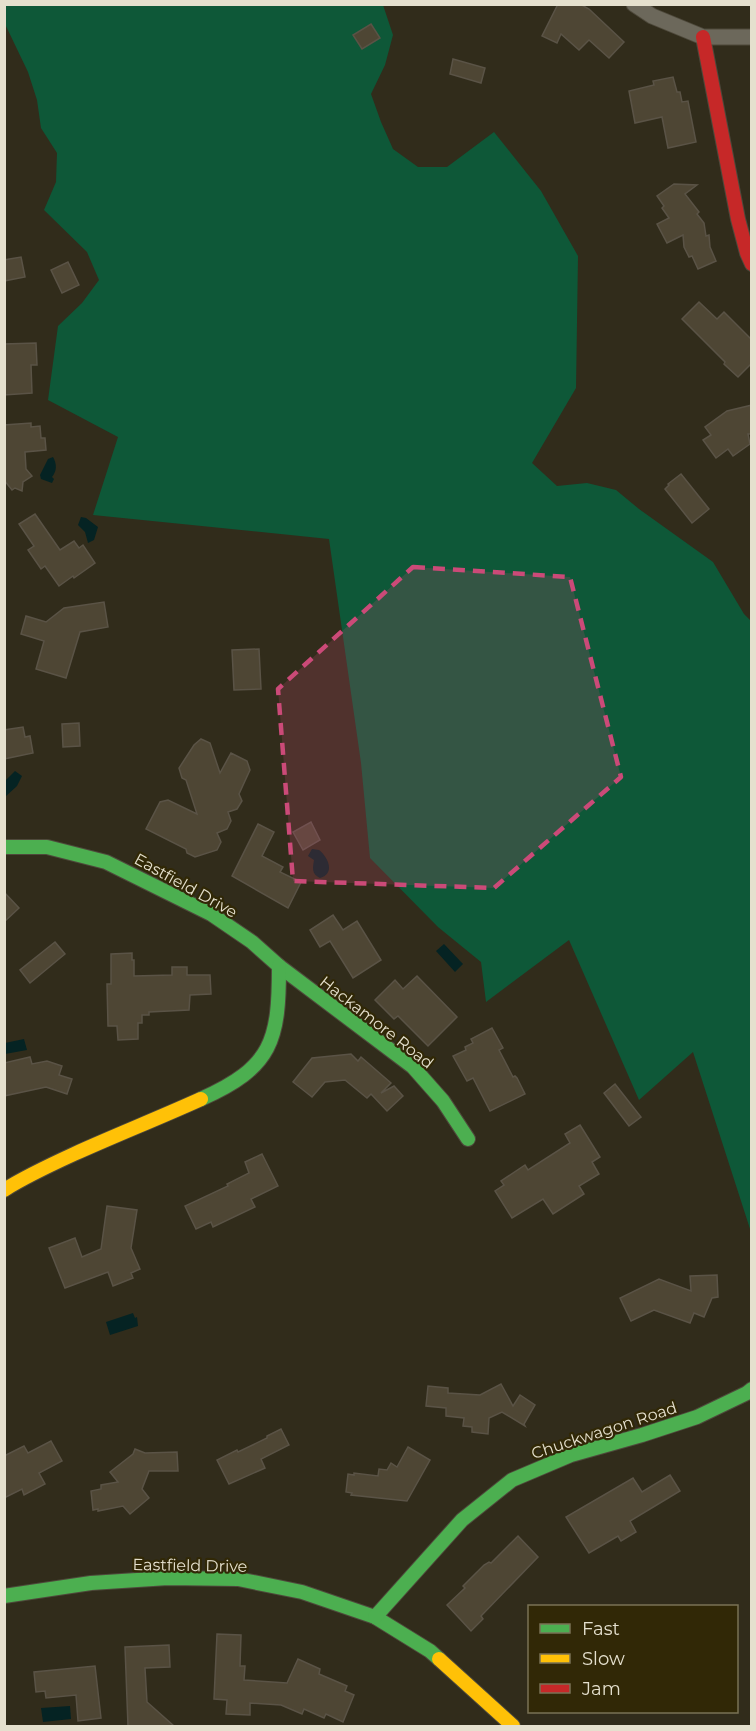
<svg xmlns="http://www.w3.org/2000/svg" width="756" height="1731" viewBox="0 0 756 1731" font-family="Montserrat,sans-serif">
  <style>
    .green { fill: #0e5838 }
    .water { fill: #052323 }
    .building { fill: #4e4634; stroke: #5a5346; stroke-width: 1.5 }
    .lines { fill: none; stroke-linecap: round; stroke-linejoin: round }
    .street-casing { stroke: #4e493b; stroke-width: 17 }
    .fast-casing { stroke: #4e493b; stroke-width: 16 }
    .slow-casing { stroke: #4e493b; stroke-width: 16 }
    .jam-casing { stroke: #4e493b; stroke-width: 16 }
    .street { stroke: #6c685b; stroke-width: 15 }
    .fast { stroke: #4caf50; stroke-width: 14 }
    .slow { stroke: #ffc107; stroke-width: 14 }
    .jam { stroke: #c62828; stroke-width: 14 }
    .marked { fill: #cb4a78; fill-opacity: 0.2; stroke: #cb4a78; stroke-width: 4.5; stroke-dasharray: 12 8; stroke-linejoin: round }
    .labels { text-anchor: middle; stroke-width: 4.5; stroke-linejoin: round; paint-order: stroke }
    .street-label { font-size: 16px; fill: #e5e0ce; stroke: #312806 }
  </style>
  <rect width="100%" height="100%" fill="#312c1b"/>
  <path class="green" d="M5,5H383L393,35L385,65L371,94L381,122L393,149L418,167H447L494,132L541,191L578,256L576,388L532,463L557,486L587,483L616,490L639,509L713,562L744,614L751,621V1232L693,1052L639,1100L569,940L486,1002L481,962L438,927L370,858L361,763L329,539L93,515L118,437L48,400L58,326L82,303L99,280L87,252L44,210L56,182L57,153L41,128L37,100L28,72L5,24Z"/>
  <g class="water">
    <path d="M53,457C57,464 57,471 52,477L54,479L52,483L41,479L40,475L48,459Z"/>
    <path d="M81,517L86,518L98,527L94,540L88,543L85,532L78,525Z"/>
    <path d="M15,771L22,776L17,786L5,797V781Z"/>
    <path d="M312,849L319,850C329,858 335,874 320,878C311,874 313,867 314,860L308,856Z"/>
    <path d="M444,944L463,964L455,972L436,951Z"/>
    <path d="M24,1039L27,1050L5,1054V1043Z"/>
    <path d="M133,1313L135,1318L137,1317L138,1326L110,1335L106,1322Z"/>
    <path d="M70,1706L71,1719L43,1722L41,1708Z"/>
  </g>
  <g class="building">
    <path d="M558,4H580L589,9L624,42L609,58L589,40L579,50L561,34L557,43L542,36Z"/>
    <path d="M371,24L380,38L362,49L353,35Z"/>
    <path d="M453,59L485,68L481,83L450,74Z"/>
    <path d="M673,77L677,92H680L682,102L688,101L696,142L668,148L662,117L635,123L629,91L654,85L653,81Z"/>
    <path d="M674,184L697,185L685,194L699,212L697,214L704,223L706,236L709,235L710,247L716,261L698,269L692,256L689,257L684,247L683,235L667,243L657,224L669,218L662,208L664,206L657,196Z"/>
    <path d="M21,257L25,277L4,281V260Z"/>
    <path d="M68,262L79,285L62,293L51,270Z"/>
    <path d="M699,302L717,319L724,312L752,340V363L738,377L724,364L725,362L682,319Z"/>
    <path d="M36,343L37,365H31L32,393L4,395V344Z"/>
    <path d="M752,405V434H748L750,444L733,456L728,449L716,458L703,440L711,435L705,427L727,411Z"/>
    <path d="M31,423V427L40,426L41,438H45L46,450L25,452L26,469L32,476L23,482L22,491L15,488L12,490L4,480V425Z"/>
    <path d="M681,474L709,509L692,523L665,489L669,485L668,484Z"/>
    <path d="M35,514L60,550L74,541L79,548L83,545L95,563L74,578L73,576L59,586L45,566L41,569L28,550L34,546L19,524Z"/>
    <path d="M104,602L108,627L80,632L66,678L36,669L44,641L21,634L26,616L46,622L64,608Z"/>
    <path d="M259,649L261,689L234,690L232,650Z"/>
    <path d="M79,723L80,746L63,747L62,724Z"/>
    <path d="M23,727L25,737L30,736L33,753L4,759V730Z"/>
    <path d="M201,739L210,743L220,773L231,753L247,761L250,770L239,794L242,801L237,809L228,812L231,821L227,829L217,833L221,842L217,850L195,857L187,853L186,849L146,829L160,802L168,800L197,814L186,780L182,778L179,768L194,745Z"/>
    <path d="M311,822L320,840L303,850L293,832Z"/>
    <path d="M258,824L274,832L262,856L283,867L280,872L301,882L288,908L232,876Z"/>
    <path d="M4,892L19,908L4,922Z"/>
    <path d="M333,915L343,930L357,921L381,960L353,978L330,941L320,947L310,930Z"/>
    <path d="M55,942L65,954L30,983L20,970Z"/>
    <path d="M132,953V960H134V976L172,975V967H187V975H210L211,994L190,995L189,1010L149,1012V1015H142V1023H138V1039L118,1040L117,1026H108L107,984H111V954Z"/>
    <path d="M417,976L457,1017L428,1046L398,1016L394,1019L375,1000L395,980L403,989Z"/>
    <path d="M492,1028L503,1048L499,1050L513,1077L515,1076L517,1078L525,1094L490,1111L473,1078L467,1081L453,1056L466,1050L465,1047L473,1043L471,1039Z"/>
    <path d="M351,1054L358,1061L361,1057L391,1083L381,1093L394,1086L403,1096L387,1111L371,1094L367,1098L345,1080L325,1082L312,1097L293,1082L312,1058Z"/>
    <path d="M30,1057L32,1064L47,1061L62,1066L59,1075L72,1079L67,1094L46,1087L4,1096V1063Z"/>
    <path d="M615,1084L641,1117L629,1126L604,1093Z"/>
    <path d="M580,1125L600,1157L592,1162L599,1174L579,1186L584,1194L553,1214L543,1199L512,1218L495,1191L504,1185L501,1181L525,1165L528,1170L570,1143L565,1134Z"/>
    <path d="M262,1154L278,1186L251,1199L255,1207L213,1227L211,1222L196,1229L185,1206L228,1186L227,1184L249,1173L245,1162Z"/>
    <path d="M107,1206L137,1210L131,1248L140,1269L131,1273L133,1278L113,1286L108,1272L65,1288L49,1248L75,1238L82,1257L101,1249Z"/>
    <path d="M717,1275L718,1297L712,1298L704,1317L694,1313L690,1323L654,1310L631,1321L620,1298L659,1279L691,1291L690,1276Z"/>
    <path d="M501,1384L513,1406L520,1395L535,1405L524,1424L525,1426L502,1412L489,1418L488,1434L472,1432V1427L463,1426L464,1418L446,1416V1408L426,1406L428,1386L448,1388V1393L480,1395Z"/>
    <path d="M281,1429L289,1445L261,1459L265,1468L229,1484L217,1460L237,1450L238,1452L267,1438V1436Z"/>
    <path d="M51,1441L62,1461L39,1473L45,1484L24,1495L22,1489L4,1498V1456L24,1446L28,1453Z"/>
    <path d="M408,1447L430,1460L407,1501L351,1495L352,1493L346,1492L348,1474L354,1475V1473L378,1476L379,1469L387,1470L391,1463L397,1467Z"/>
    <path d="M135,1449L145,1453L177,1452L178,1471H149L142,1489L149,1498L130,1514L123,1506L98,1511V1509L93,1510L91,1491L101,1489V1485L118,1482L110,1472L133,1454Z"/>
    <path d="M670,1475L680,1491L630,1521L636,1532L621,1541L618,1536L589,1553L566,1517L633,1478L642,1492Z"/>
    <path d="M518,1536L538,1557L481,1616L483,1619L471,1631L447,1605L465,1588L463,1586L484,1565L489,1562L491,1563Z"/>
    <path d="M217,1634L241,1635L240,1666H245L244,1680L287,1683L298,1659L320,1669L319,1674L347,1686L345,1691L354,1695L343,1722L326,1714L324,1718L304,1709L302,1714L281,1705L250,1703V1715L226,1714L227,1700L214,1699Z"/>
    <path d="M169,1645L170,1667L145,1668L147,1702L174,1726H128L125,1647Z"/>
    <path d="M95,1666L101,1718L78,1721L76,1695L46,1698L45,1691L36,1692L34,1672Z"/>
  </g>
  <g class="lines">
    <g class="street-casing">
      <path id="street" d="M634,4L652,16L703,37H752"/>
    </g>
    <g class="fast-casing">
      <g id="fast">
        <path d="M4,847H47L106,862L211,914L252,942L279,966L413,1067L443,1101L468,1139"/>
        <path d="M201,1099C273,1067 279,1040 279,966"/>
        <path d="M4,1596L91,1583L168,1578L238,1579L302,1592L375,1617L430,1651L439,1659"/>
        <path d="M375,1617L462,1520L512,1480L571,1455L642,1435L697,1417L747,1393L752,1389"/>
      </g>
    </g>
    <g class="slow-casing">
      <g id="slow">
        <path d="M4,1190C26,1176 50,1165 74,1154C116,1135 159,1118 201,1099"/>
        <path d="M439,1659L513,1726"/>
      </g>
    </g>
    <g class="jam-casing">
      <path id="jam" d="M703,37L738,219L747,253L752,264"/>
    </g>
    <use href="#street" class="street"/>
    <use href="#fast" class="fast"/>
    <use href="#slow" class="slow"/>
    <use href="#jam" class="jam"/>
  </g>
  <path class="marked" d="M413,567L570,577L621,777L494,888L293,881L278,689Z"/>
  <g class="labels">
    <g class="street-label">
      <text transform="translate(186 885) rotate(29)" y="6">Eastfield Drive</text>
      <text transform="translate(377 1022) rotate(38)" y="6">Hackamore Road</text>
      <text transform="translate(604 1430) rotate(-18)" y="6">Chuckwagon Road</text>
      <text transform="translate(190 1565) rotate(1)" y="6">Eastfield Drive</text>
    </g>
  </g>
  <rect width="756" height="1731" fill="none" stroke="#e5e0ce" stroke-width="12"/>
  <rect x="528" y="1605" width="210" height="108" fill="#312806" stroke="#797256" stroke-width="1.5"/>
  <rect x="540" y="1624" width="30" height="9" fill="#4caf50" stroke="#797256" stroke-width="1.5"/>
  <text x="582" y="1635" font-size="18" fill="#e5e0ce">Fast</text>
  <rect x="540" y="1654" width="30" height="9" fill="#ffc107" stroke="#797256" stroke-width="1.5"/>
  <text x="582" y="1665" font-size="18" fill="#e5e0ce">Slow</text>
  <rect x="540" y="1684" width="30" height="9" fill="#c62828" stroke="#797256" stroke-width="1.5"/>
  <text x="582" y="1695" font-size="18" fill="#e5e0ce">Jam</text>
</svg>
